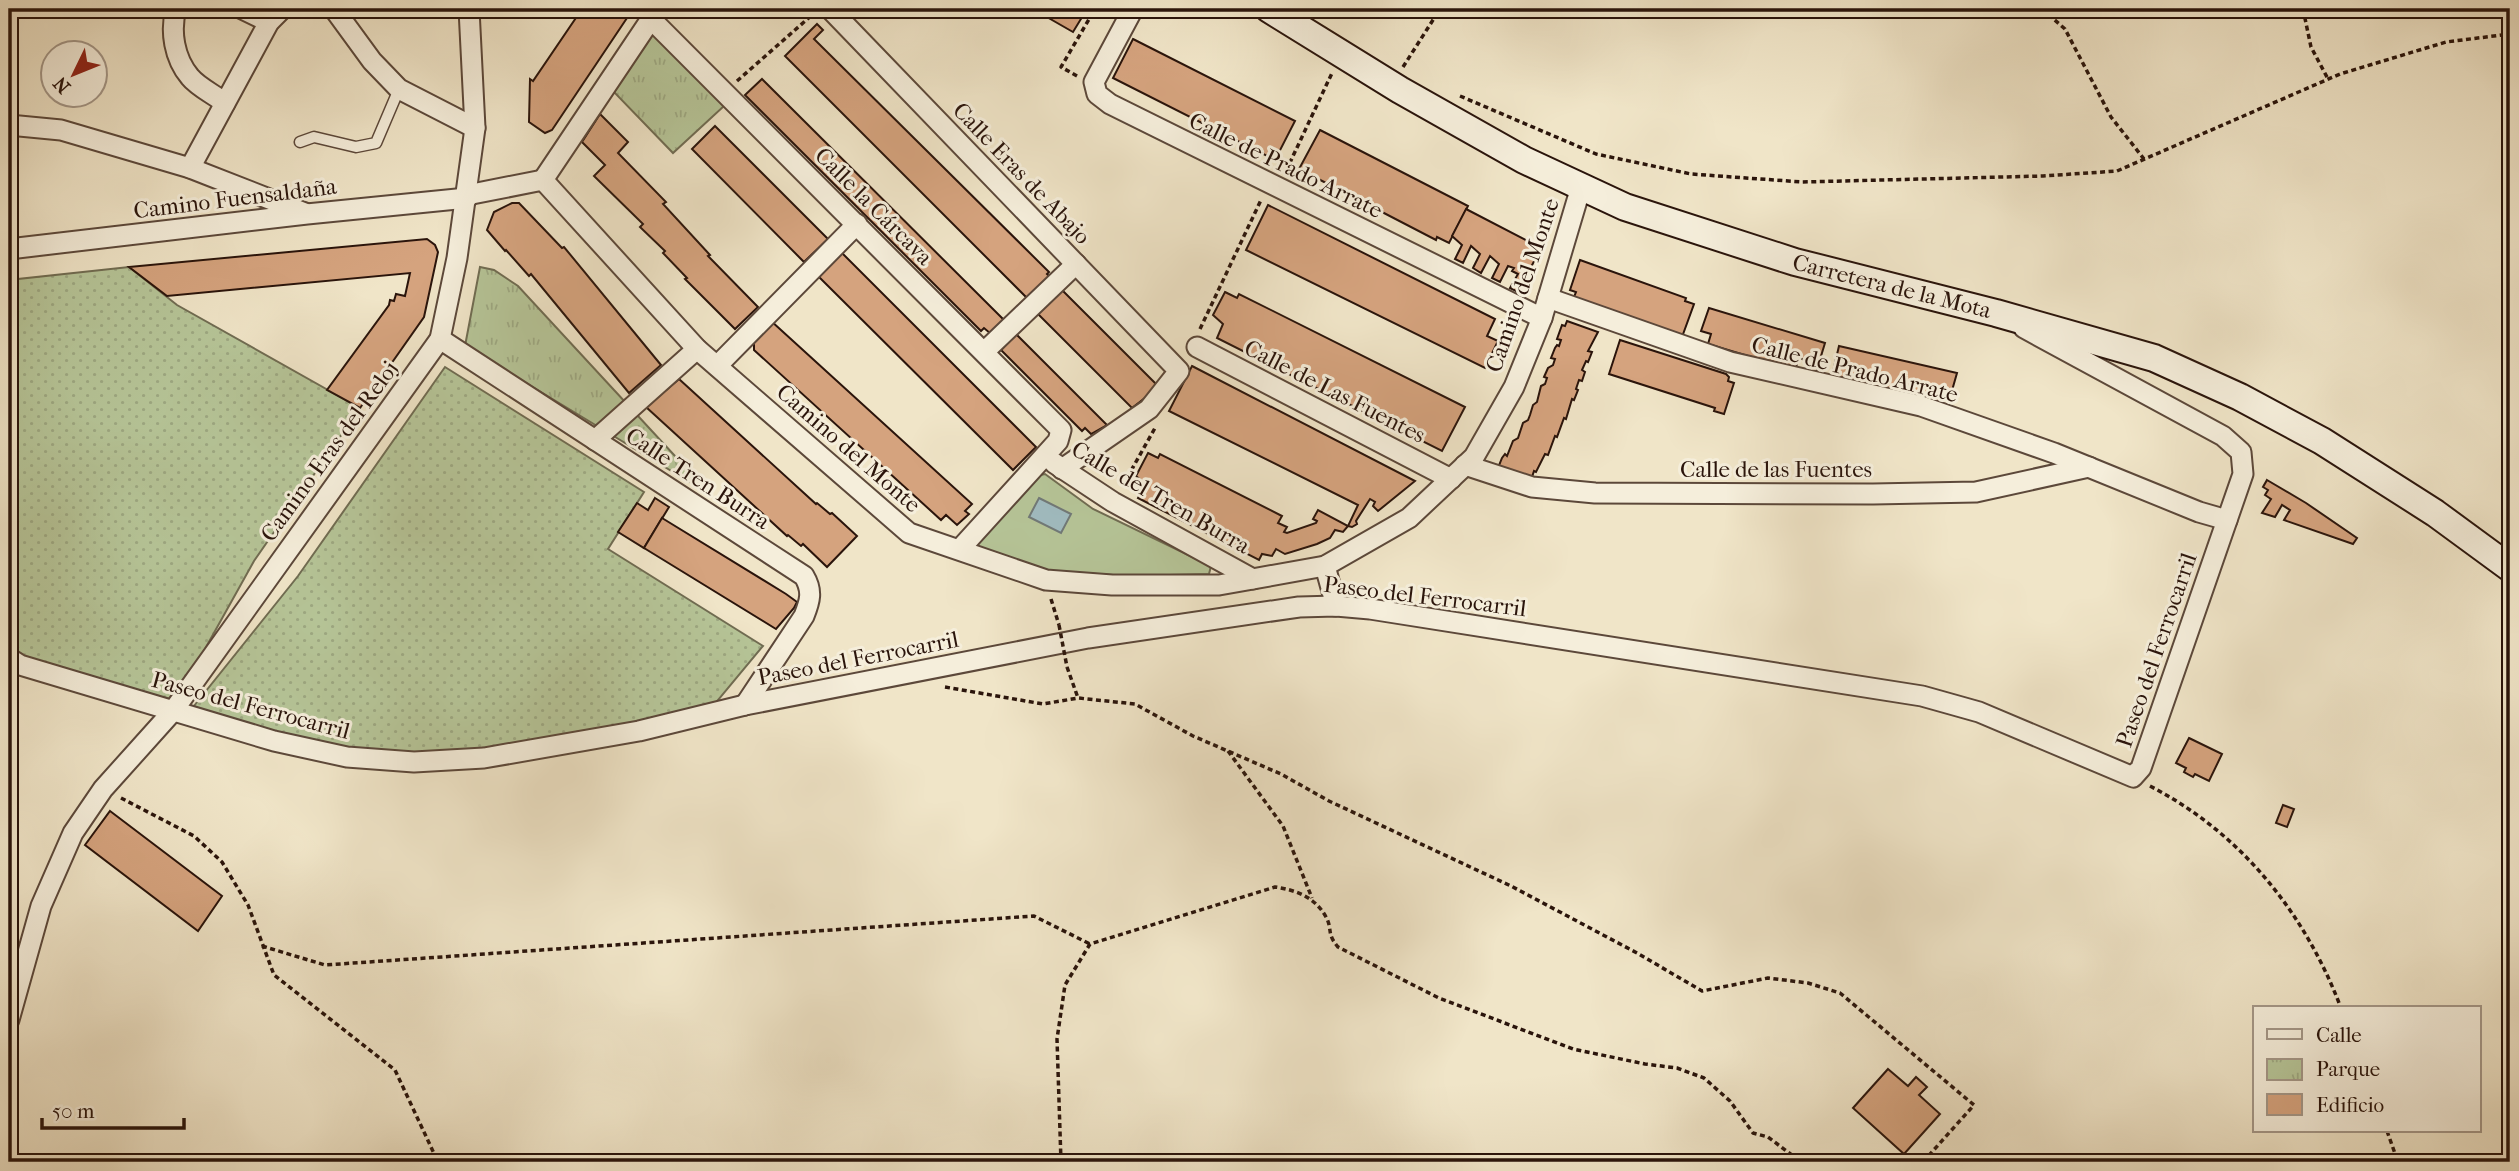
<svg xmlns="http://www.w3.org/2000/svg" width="2519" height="1171" viewBox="0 0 2519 1171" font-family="'IM FELL French Canon',serif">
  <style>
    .grass { fill: url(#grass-dots); stroke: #706c52; stroke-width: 2 }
    .park { fill: url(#park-tufts); stroke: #706c52; stroke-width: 2 }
    .garden { fill: #b6c598; stroke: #706c52; stroke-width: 2 }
    .water { fill: #a0bcc1; stroke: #717978; stroke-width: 2 }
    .building { fill: #d5a37e; stroke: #2a140b; stroke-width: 2 }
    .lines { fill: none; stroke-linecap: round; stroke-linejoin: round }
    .lane-casing { stroke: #5c483a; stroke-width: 13 }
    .street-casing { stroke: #5c483a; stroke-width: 23 }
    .secondary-casing { stroke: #2a140b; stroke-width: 30 }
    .path { stroke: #2a140b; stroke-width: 3.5; stroke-dasharray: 5 3.5; stroke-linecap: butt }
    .lane { stroke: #f5eedb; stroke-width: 10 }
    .street { stroke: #f5eedb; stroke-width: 19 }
    .secondary { stroke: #f5eedb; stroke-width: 26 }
    .path-bridge { stroke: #2a140b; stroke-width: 3.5; stroke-dasharray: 5 3.5; stroke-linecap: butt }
    .labels { text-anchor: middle; stroke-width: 6; stroke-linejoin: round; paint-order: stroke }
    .street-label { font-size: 23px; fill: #2a140b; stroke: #f5eedb }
  </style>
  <defs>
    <pattern id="grass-dots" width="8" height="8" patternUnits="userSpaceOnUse" patternTransform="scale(1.75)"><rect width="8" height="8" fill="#b6c598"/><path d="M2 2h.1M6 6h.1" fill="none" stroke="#9da882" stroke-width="1.8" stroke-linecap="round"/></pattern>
    <pattern id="park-tufts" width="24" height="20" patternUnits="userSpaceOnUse" patternTransform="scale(1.75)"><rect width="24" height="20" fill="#b6c598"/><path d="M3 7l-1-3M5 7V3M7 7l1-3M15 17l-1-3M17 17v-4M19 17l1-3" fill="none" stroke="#9da882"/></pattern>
  </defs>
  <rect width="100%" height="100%" fill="#f0e5c8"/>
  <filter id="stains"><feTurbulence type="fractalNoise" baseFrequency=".00286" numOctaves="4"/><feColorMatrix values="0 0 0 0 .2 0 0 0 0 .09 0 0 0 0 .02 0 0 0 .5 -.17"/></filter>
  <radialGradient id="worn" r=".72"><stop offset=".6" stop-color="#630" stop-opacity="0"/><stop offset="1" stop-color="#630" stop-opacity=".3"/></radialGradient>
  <g class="grass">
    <path d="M129,267L177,305L360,408L254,561L176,701L14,659L9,645V280Z"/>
    <path d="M445,367L644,492L608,549L763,646L714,705L638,729L482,755L347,754L216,720L194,706L298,576Z"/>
  </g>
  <g class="park">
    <path d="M652,32L724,106L673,153L612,90Z"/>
    <path d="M480,267L494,270L518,286L711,495L465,346Z"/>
  </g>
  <path class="garden" d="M1045,474L1093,509L1211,566L1209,574L1130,576L1031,570L978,547V539L1036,476Z"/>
  <path class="water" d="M1039,498L1071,514L1061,533L1029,517Z"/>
  <g class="building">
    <path d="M582,9H633L552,130L545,133L529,122L530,79L533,81Z"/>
    <path d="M1033,9H1087L1073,32Z"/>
    <path d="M817,24L823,30L814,39L1049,272L1047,274L1050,277L1028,299L785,56Z"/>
    <path d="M1133,39L1295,121L1275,160L1113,78Z"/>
    <path d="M762,79L1005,321L991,334L984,328L981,331L745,95Z"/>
    <path d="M600,114L628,142L618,153L666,202L663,204L710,255L708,256L758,307L735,329L685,279L687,278L663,253L665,251L640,227L643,224L594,176L605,165L582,142Z"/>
    <path d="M715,126L828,239L804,262L692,149Z"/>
    <path d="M1320,130L1468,206L1449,243L1437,237L1436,240L1299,169Z"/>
    <path d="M512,203H519L562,248L564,247L661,365L629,393L531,274L529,276L506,250L505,251L487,230L494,212Z"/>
    <path d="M1268,205L1495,319L1487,336L1498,341L1485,368L1246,250Z"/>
    <path d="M1466,209L1541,248L1518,292L1510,288L1518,274L1512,271L1514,268L1508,266L1500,282L1492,278L1499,264L1490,256L1481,273L1473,268L1480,254L1471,246L1463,263L1455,259L1462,245L1452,236Z"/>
    <path d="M427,239L435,245L438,252L424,317L360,408L327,390L389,305L390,300L394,301L396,294L405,296L410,273L167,296L129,267Z"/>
    <path d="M840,251L1036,447L1013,470L816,274Z"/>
    <path d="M1580,260L1686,298L1685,301L1694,304L1682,337L1574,297L1576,292L1570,290Z"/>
    <path d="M1061,289L1159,387L1132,408L1037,313Z"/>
    <path d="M1225,292L1237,298L1239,294L1465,407L1442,451L1217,338L1223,324L1213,315Z"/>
    <path d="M1709,308L1825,343L1815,376L1804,373L1808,361L1799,358L1795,370L1708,344L1711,334L1701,331Z"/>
    <path d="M770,320L972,504L965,511L969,514L957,525L946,515L941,520L754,350V345L749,340Z"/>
    <path d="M1567,321L1598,332L1588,351L1592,352L1588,362L1586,361L1582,370L1585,372L1582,381L1579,380L1576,389L1578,390L1574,400L1572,399L1566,419L1564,418L1557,437L1555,436L1548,455L1545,454L1536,472L1534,471L1531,480L1498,468L1502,458L1505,454L1507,456L1513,441L1518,438L1523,423L1528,420L1530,415L1533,405L1537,402L1541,386L1545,384L1547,378L1544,377L1548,368L1553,365L1555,359L1551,358L1555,348L1557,345L1559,346L1561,340L1557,339L1562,325L1565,326Z"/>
    <path d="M1016,334L1107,425L1091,434L1085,428L1082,431L1001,350Z"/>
    <path d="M1620,340L1726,374L1729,377L1728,381L1734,383L1724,414L1714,411L1715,408L1609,374Z"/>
    <path d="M1839,346L1957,373L1951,394L1942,392L1940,405L1831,380Z"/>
    <path d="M1192,366L1415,481L1378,511L1373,506L1375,502L1370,499L1356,521L1357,524L1352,527L1348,526L1358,505L1169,411Z"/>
    <path d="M679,379L816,504L817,503L830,514L832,513L857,536L827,567L803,544L801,546L788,535L787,536L646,407Z"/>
    <path d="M1148,453L1158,458L1160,454L1282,516L1278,523L1287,527L1284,532L1287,533L1316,523L1317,521L1313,519L1318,510L1348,526L1343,532L1335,530L1330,538L1317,544L1285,554L1276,549L1272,556L1262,554L1259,560L1138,498L1145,484L1136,476Z"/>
    <path d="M2267,480L2306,503L2357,538L2353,544L2284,520L2290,510L2282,505L2275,517L2262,513L2271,499L2265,495L2268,490L2263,487Z"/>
    <path d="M655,498L669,507L644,548L618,532L637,503L648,510Z"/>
    <path d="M662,518L786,594L797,602L794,608L776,629L644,548Z"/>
    <path d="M2189,738L2222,754L2209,781L2195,774L2193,777L2184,772L2186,768L2176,763Z"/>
    <path d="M2283,805L2294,809L2287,827L2276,823Z"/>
    <path d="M110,811L222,896L198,931L85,845Z"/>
    <path d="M1888,1069L1908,1086L1916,1077L1927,1087L1919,1095L1940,1114L1904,1154L1853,1108Z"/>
  </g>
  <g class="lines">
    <g class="lane-casing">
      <path id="lane" d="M300,142L314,137L356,147L376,143L399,89"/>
    </g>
    <g class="street-casing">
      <g id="street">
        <path d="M176,9C170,31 174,58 190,77C198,87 215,95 225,103"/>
        <path d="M242,9L269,22"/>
        <path d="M334,9L372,61L399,89L475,128"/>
        <path d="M830,9L1179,371L1149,409L1062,469"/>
        <path d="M1133,9L1094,82L1097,94L1110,104L1542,318"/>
        <path d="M651,19L1061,430L1058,441L960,549"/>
        <path d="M9,125L61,130L190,168L305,213"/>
        <path d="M190,168L269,22L282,9"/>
        <path d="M543,180L697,349L909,533L1046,580L1112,585H1219L1325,566L1409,518L1474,457L1514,387L1542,318L1581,187"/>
        <path d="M543,180L657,10"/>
        <path d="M467,195L543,180"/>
        <path d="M9,249L307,214L467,198"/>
        <path d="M1548,298L1730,362L1921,406L2054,453L2199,512L2227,520"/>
        <path d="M440,339L804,576C813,591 810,601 804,616L745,705"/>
        <path d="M1197,347L1451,479"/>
        <path d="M985,351L1076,264"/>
        <path d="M717,366L857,224"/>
        <path d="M595,440L697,349"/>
        <path d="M1054,463L1113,502L1253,579"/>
        <path d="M1465,465L1532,487L1595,493L1873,494L1976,492L2089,467"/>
        <path d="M1325,566L1336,606"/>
        <path d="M9,658L20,665L274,741L347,757L414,762L484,758L639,731L745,705L1088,638L1299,607L1336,606L1370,609L1922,696L1979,712L2133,777L2141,768L2243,474L2241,452L2223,436L2024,328"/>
        <path d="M9,1020L41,906L73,833L103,789L173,711L440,339L457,258L475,128L469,9"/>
      </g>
    </g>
    <g class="secondary-casing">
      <path id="secondary" d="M1269,9L1400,90L1524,160L1625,207L1795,262L1996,313L2154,358L2240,397L2322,441L2435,513L2510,568"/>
    </g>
    <g class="path">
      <path d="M2042,9L2065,29L2111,117L2144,159"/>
      <path d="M2303,9L2311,47L2328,79"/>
      <path d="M1403,67L1440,9"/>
      <path d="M1077,76L1061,67L1095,9"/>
      <path d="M737,81L812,15"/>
      <path d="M1460,96L1596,154L1691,174L1802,182L2043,176L2117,171L2340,74L2446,42L2510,34"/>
      <path d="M1286,171L1332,73"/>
      <path d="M1200,329L1261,200"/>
      <path d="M1123,485L1155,428"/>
      <path d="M1051,599L1059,625"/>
      <path d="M1067,667L1078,698"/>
      <path d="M945,687L1043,704L1078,698L1135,704L1193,736L1281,774L1329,801L1511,886L1637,953L1702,991L1768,978L1808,983L1840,993L1974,1105L1923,1162"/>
      <path d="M1228,751L1283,826L1312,898"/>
      <path d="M2150,786C2241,833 2305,913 2341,1008"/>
      <path d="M121,798L194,836L222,862L248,905L274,975L395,1070L438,1162"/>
      <path d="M262,946L325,965L1034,916L1090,944"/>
      <path d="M2387,1131L2398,1162"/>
      <path d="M1061,1162L1057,1039L1065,985L1090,944L1275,887C1296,890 1315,897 1326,917C1333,930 1326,933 1338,947L1439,998L1573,1049L1645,1064L1677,1068L1704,1078L1730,1101L1753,1133L1768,1137L1801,1162"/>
    </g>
    <use href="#lane" class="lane"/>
    <use href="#street" class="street"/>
    <use href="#secondary" class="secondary"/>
    <path class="path-bridge" d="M1059,625L1067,667"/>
  </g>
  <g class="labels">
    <g class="street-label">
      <text transform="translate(1286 165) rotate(26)" y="8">Calle de Prado Arrate</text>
      <text transform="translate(1022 173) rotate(46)" y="8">Calle Eras de Abajo</text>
      <text transform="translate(235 198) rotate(-7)" y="8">Camino Fuensaldaña</text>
      <text transform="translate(874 206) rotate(45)" y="8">Calle la Cárcava</text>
      <text transform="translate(1522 285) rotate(-71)" y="8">Camino del Monte</text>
      <text transform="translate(1892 286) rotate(14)" y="8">Carretera de la Mota</text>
      <text transform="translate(1855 369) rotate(14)" y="8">Calle de Prado Arrate</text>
      <text transform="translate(1335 391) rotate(27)" y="8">Calle de Las Fuentes</text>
      <text transform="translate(849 448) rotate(41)" y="8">Camino del Monte</text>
      <text transform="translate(329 451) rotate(-54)" y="8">Camino Eras del Reloj</text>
      <text x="1776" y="477">Calle de las Fuentes</text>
      <text transform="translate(698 478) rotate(33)" y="8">Calle Tren Burra</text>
      <text transform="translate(1161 497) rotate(30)" y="8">Calle del Tren Burra</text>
      <text transform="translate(1425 596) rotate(7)" y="8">Paseo del Ferrocarril</text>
      <text transform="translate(2156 650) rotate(-71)" y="8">Paseo del Ferrocarril</text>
      <text transform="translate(858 658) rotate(-11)" y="8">Paseo del Ferrocarril</text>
      <text transform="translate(251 705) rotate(15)" y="8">Paseo del Ferrocarril</text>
    </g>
  </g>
  <rect width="2519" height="1171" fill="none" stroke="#f0e5c8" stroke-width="35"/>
  <rect x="10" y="10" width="2498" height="1150" fill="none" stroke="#2a140b" stroke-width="3.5"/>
  <rect x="18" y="18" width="2484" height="1136" fill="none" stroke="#2a140b" stroke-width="2"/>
  <rect x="2253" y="1006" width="228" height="126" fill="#f5eedb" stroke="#a49788" stroke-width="2"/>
  <rect x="2267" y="1029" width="35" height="10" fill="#f5eedb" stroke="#a49788" stroke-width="2"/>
  <text x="2316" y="1042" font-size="21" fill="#2a140b">Calle</text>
  <rect x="2267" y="1059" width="35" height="21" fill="url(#park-tufts)" stroke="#a49788" stroke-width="2"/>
  <text x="2316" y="1076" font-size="21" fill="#2a140b">Parque</text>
  <rect x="2267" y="1094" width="35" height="21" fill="#d5a37e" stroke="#a49788" stroke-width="2"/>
  <text x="2316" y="1112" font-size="21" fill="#2a140b">Edificio</text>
  <g transform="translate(74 74) rotate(227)"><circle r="33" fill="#f5eedb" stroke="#a49788" stroke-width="2"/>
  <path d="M0-5L12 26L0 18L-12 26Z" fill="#8f2418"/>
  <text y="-10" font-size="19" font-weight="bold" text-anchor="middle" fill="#2a140b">N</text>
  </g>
  <path d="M42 1118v10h142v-10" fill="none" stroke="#2a140b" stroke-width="3.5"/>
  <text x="52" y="1118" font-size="21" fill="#2a140b" stroke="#f5eedb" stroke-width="5" paint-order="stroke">50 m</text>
  <rect width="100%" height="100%" filter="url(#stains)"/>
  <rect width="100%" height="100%" fill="url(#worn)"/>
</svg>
